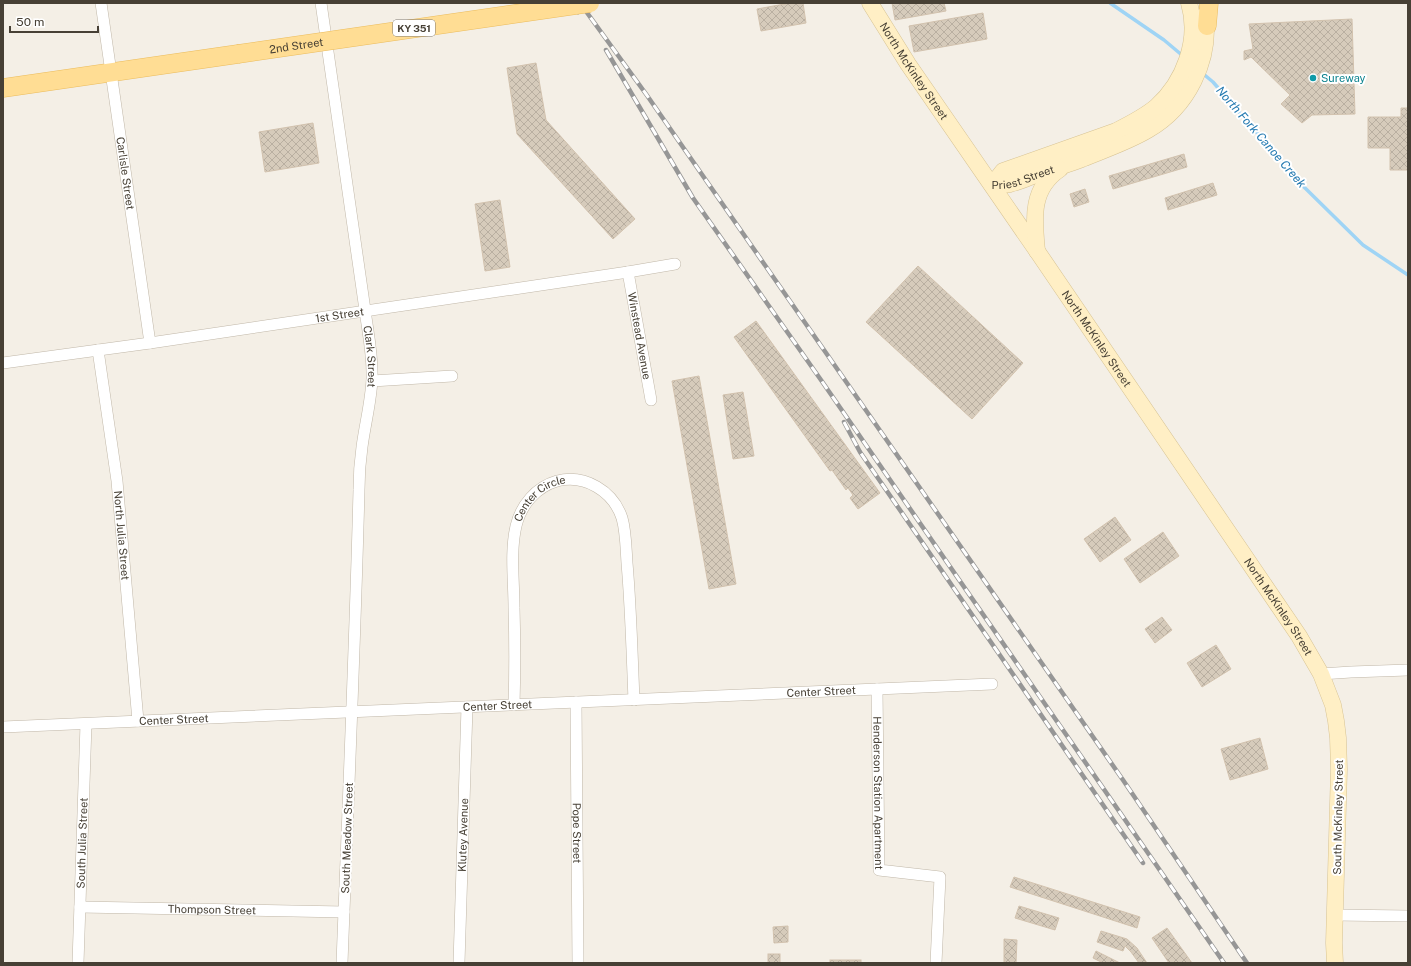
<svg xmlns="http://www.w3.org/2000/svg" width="1411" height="966" viewBox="0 0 1411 966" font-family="'Public Sans',sans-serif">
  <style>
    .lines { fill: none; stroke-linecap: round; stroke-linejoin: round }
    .stream { stroke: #9fd4f5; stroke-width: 3.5 }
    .building { fill: url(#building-cross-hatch); stroke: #d2c2ae }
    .street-casing { stroke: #c0b7a8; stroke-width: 12 }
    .secondary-casing { stroke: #d7c393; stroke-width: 17 }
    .primary-casing { stroke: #ebbc5d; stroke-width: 19 }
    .street { stroke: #fff; stroke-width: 11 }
    .secondary { stroke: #ffefc5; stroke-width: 16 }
    .primary { stroke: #ffdd94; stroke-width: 18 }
    .rail-casing { stroke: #969696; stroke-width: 4.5 }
    .rail { stroke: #fff; stroke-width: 3; stroke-dasharray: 9; stroke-linecap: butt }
    .primary-bridge-casing { stroke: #ebbc5d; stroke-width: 19; stroke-linecap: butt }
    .primary-bridge { stroke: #ffdd94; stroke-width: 18 }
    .culture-dot { fill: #0f9aa8; stroke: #fff; stroke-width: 1.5 }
    .labels { text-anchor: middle; stroke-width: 4; stroke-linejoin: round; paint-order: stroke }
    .shield { fill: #fff; stroke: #7e7972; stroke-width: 1 }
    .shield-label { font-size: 10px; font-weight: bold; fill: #474035 }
    .street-label { font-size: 11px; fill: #474035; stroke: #fff }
    .culture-label { font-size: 11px; fill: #0d838f; stroke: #fff; text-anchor: start }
    .water-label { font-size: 12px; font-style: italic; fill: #267bb2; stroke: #fff }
  </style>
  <defs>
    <pattern id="building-cross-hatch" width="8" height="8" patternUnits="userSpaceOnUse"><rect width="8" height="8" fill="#d6cbbb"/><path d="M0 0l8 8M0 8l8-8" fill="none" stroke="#b9afa1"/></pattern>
  </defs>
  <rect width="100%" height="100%" fill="#f4efe6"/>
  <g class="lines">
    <g class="stream">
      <path d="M1110,3L1164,40L1183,56"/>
      <path d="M1201,72L1213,82L1303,186L1363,245L1408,275"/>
    </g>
  </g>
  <g class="building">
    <path d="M790,3H803L806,23L761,31L757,9Z"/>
    <path d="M892,3H944L946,11L895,20Z"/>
    <path d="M983,13L987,39L914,52L909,26Z"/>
    <path d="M1352,19L1355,114L1312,115L1302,123L1281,104L1290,95L1251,57L1244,60V51L1253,49L1249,24Z"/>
    <path d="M536,63L546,120L635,219L613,239L517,134L507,68Z"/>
    <path d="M1401,108H1408V170H1390V148H1368V117H1401Z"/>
    <path d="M313,123L319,163L265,172L259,132Z"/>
    <path d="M1184,154L1187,167L1113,189L1109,176Z"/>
    <path d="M1213,183L1217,195L1168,210L1165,198Z"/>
    <path d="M1085,189L1089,202L1074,207L1070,194Z"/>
    <path d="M500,200L510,267L485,271L475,204Z"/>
    <path d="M918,266L1023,363L972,419L866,322Z"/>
    <path d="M756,321L880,493L858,509L850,498L853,495L848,488L846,490L832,470L830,471L734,337Z"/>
    <path d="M699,376L736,584L709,589L672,381Z"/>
    <path d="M743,392L754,456L733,459L723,395Z"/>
    <path d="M1115,517L1131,540L1100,562L1084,539Z"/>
    <path d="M1163,532L1179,556L1140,583L1124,559Z"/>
    <path d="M1162,617L1172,630L1155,643L1145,629Z"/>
    <path d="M1216,645L1231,669L1202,687L1187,663Z"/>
    <path d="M1260,738L1268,769L1230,780L1221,749Z"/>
    <path d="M1014,877L1140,917L1137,928L1010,887Z"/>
    <path d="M1019,906L1059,918L1055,930L1015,918Z"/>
    <path d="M788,926V942L774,943L773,927Z"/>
    <path d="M1167,928L1192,963H1169L1152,938Z"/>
    <path d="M1101,931L1127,939L1137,948L1147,963H1139L1131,952L1125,946L1123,951L1097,942Z"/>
    <path d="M1004,939L1017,940L1016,963H1004Z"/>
    <path d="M1096,951L1120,963H1103L1093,958Z"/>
    <rect x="768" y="954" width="12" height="9"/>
    <rect x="830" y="960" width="31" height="3"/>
  </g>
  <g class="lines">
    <g class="street-casing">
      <g id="street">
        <path id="s1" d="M101,3L150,343"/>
        <path id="s2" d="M321,3L365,310C368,333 373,356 372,379C371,402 365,424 362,447C360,461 359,475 359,490C355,647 348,805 342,963"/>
        <path id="s3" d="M628,272L651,400"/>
        <path id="s4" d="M98,350L117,481L138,721"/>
        <path id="s5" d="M3,363L150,343L628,272L675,264"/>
        <path d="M372,381L452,376"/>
        <path d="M1321,674L1351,672L1408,670"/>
        <path id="s6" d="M877,689L879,870L940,877L936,963"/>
        <path id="s7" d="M576,702L578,963"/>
        <path id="s8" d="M514,705C515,672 515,640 514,608C514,581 510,552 516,526C521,505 536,487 557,481C585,474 613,491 622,518C626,532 626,549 627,563C631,609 632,654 634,700"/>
        <path id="s9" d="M3,727L992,684"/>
        <path id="s10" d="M80,907L344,912"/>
        <path d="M1336,915L1408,916"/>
        <path id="s11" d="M78,963L86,724"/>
        <path id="s12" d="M459,963L467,707"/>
      </g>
    </g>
    <g class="secondary-casing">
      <g id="secondary">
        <path id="s13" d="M870,3L908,64L1037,251L1299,636L1321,674L1333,705L1336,721L1338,738L1339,769L1334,943L1335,963"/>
        <path id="s14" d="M992,185C998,185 1004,185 1010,184C1018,182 1026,179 1033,176C1049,170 1066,165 1082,159C1104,150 1128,142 1148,130C1188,107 1211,60 1205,15"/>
        <path d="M992,185L1003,171L1116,131C1130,124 1144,117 1156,107C1184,82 1200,40 1189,3"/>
        <path d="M1037,251C1034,219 1030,189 1060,169"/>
      </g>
    </g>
    <g class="primary-casing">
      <g id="primary">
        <path d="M1207,26L1209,3"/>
        <path d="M3,88L238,54"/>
      </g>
    </g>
    <use href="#street" class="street"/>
    <use href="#secondary" class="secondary"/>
    <use href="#primary" class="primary"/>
    <g class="rail-casing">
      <g id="rail">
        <path d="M568,3L578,12"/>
        <path d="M580,3L646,94L1123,780L1247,963"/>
        <path d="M606,50L693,198L821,380L1224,963"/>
        <path d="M844,422L860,452L1143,863"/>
      </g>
    </g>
    <use href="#rail" class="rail"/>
    <g class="primary-bridge-casing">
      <g id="primary-bridge">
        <path id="s15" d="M238,54L590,3"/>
      </g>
    </g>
    <use href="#primary-bridge" class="primary-bridge"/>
  </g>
  <circle class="culture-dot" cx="1313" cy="78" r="4"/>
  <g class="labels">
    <rect class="shield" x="393" y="20" width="42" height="16" rx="3"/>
    <g class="shield-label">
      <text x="414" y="32">KY 351</text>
    </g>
    <g class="street-label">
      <text dy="4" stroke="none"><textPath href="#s15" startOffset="59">2nd Street</textPath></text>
      <text dy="4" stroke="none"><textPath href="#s13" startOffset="81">North McKinley Street</textPath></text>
      <text dy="4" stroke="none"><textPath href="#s1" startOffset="172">Carlisle Street</textPath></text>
      <text dy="4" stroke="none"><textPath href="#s14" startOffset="32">Priest Street</textPath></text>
      <text dy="4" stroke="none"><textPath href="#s5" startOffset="340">1st Street</textPath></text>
      <text dy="4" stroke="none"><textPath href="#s3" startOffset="65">Winstead Avenue</textPath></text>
      <text dy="4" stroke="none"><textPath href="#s13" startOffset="405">North McKinley Street</textPath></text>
      <text dy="4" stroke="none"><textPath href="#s2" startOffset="357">Clark Street</textPath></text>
      <text dy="4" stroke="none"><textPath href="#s8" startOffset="218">Center Circle</textPath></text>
      <text dy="4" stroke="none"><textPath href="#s4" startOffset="187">North Julia Street</textPath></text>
      <text dy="4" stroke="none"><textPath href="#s13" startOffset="729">North McKinley Street</textPath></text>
      <text dy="4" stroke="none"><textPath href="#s9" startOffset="819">Center Street</textPath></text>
      <text dy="4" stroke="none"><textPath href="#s9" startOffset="495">Center Street</textPath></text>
      <text dy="4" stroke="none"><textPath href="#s9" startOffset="171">Center Street</textPath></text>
      <text dy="4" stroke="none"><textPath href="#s6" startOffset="104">Henderson Station Apartment</textPath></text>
      <text transform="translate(1338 817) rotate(-89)" y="4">South McKinley Street</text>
      <text dy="4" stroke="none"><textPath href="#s7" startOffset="131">Pope Street</textPath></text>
      <text dy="4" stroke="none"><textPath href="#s12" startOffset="128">Klutey Avenue</textPath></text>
      <text transform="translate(347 838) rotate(-88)" y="4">South Meadow Street</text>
      <text dy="4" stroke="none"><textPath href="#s11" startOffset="120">South Julia Street</textPath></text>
      <text dy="4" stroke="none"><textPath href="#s10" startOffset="132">Thompson Street</textPath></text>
    </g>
    <g class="culture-label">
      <text x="1321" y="82">Sureway</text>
    </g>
    <g class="water-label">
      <text transform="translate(1261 137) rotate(49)" y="4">North Fork Canoe Creek</text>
    </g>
  </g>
  <rect width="1411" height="966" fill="none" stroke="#474035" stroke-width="8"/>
  <path d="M10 26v6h88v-6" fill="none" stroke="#474035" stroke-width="2"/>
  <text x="16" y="26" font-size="12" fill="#474035" stroke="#ffffff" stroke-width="3" paint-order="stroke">50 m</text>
</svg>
